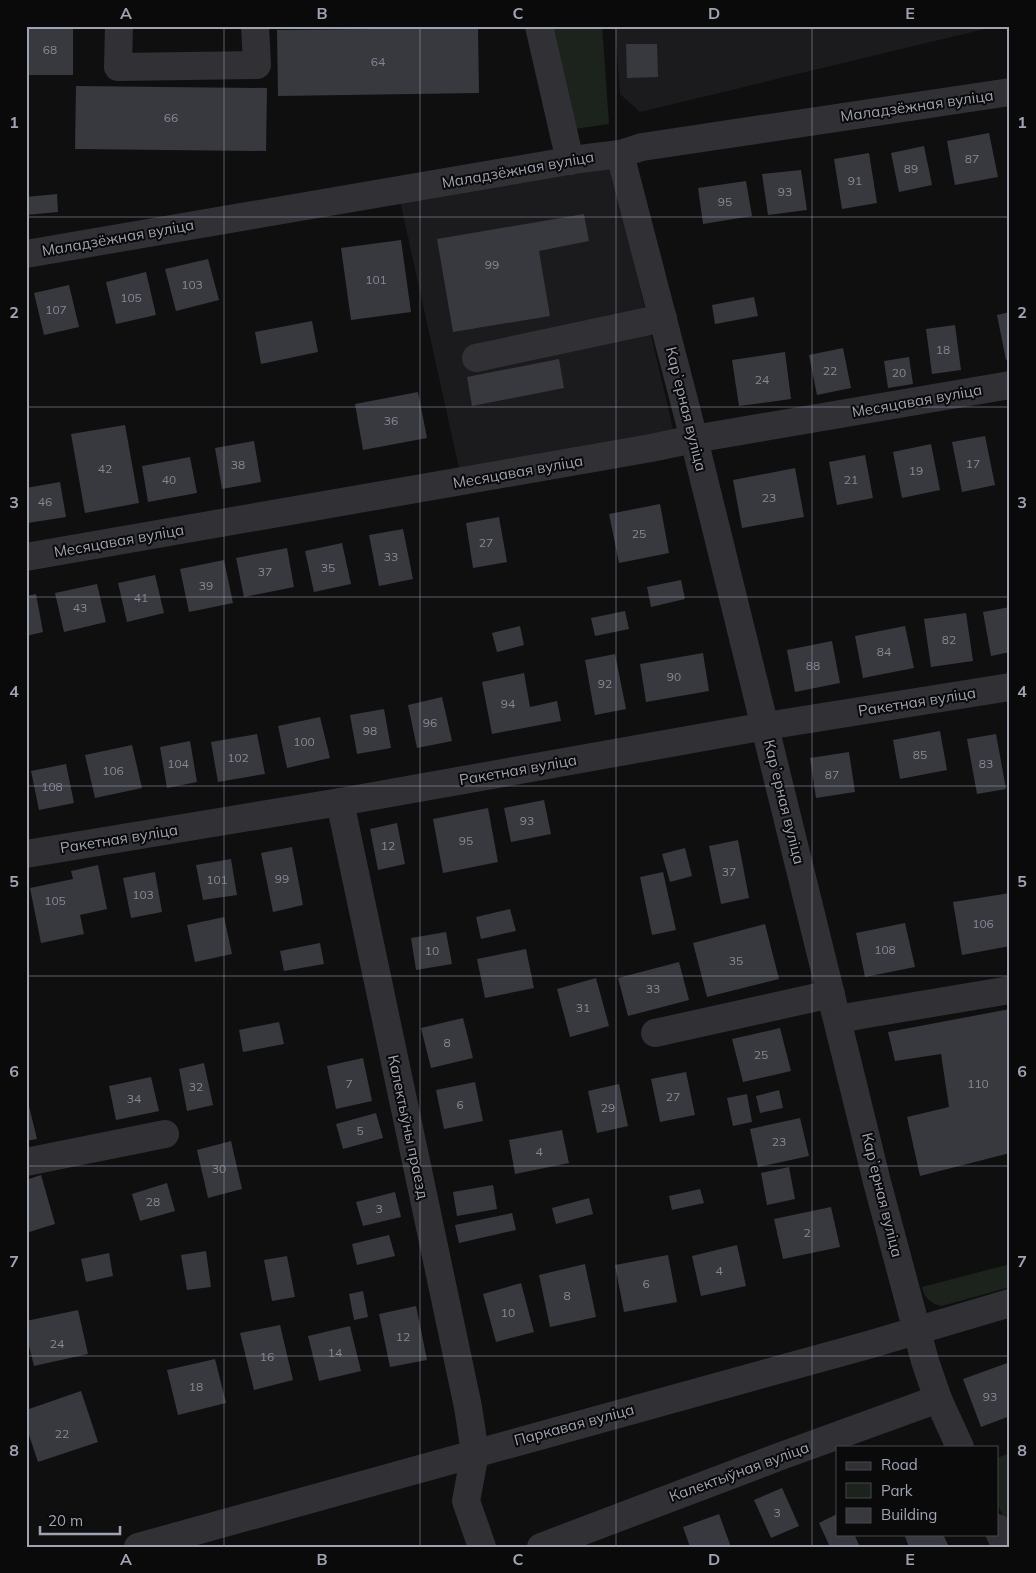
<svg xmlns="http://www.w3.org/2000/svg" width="1036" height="1573" viewBox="0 0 1036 1573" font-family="Mulish,sans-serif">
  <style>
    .built { fill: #1b1b1d }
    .green { fill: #1b231c }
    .building { fill: #38393e }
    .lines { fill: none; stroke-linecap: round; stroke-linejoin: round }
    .minor { stroke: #303035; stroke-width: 28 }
    .grid { fill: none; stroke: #9fa3b2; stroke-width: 1; stroke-opacity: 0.55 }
    .labels { text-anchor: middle; stroke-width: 4; stroke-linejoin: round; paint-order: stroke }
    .number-label { font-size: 12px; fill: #858895 }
    .street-label { font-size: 15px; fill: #9fa3b2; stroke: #0a0a0b }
    .neatline { fill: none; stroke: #9fa3b2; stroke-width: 2 }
    .grid-label { font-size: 16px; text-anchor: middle; font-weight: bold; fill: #9fa3b2 }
  </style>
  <rect width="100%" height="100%" fill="#0f0f10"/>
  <g class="built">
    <path d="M615,26H997L640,112L620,94Z"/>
    <path d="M606,143L678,450L464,491L395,178Z"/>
  </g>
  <g class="green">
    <path d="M550,26H602L609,124L575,129Z"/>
    <path d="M1010,1264V1287L942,1306C931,1304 924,1298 922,1287Z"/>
    <path d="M1010,1453V1529L997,1504V1458Z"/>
  </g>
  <g class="building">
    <rect x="26" y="26" width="47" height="49"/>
    <path d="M478,28L479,93L278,96L277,30Z"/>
    <path d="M626,44H657L658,77L627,78Z"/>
    <path d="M76,86L267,88L266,151L75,149Z"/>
    <path d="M1010,124V138H1009L1007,125Z"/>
    <path d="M989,133L998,177L955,185L947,141Z"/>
    <path d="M924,146L932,185L899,192L891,153Z"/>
    <path d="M869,153L877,203L842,209L834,159Z"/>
    <path d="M801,170L807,210L768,215L762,174Z"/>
    <path d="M746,181L752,216L703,224L698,188Z"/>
    <path d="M57,194L58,212L26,215V197Z"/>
    <path d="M584,214L589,241L539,251L550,316L453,332L437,239Z"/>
    <path d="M401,240L411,312L351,320L341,248Z"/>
    <path d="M208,259L219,300L176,311L165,269Z"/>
    <path d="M146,272L156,315L116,324L106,282Z"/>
    <path d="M69,285L79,327L44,335L34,293Z"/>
    <path d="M754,297L758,316L715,324L712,305Z"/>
    <path d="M1010,312V359L1006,360L997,315Z"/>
    <path d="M312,321L318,352L261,364L255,332Z"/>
    <path d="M955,325L961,370L932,374L926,329Z"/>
    <path d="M843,348L851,388L817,395L809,355Z"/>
    <path d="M785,352L791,399L739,406L732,360Z"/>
    <path d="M909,357L913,384L888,388L884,361Z"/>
    <path d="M559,359L564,388L472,406L467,377Z"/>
    <path d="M418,392L427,438L363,450L355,404Z"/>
    <path d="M125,425L139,503L85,513L71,434Z"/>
    <path d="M985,436L995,485L962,492L952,442Z"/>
    <path d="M254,441L261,482L222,489L215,448Z"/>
    <path d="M931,444L940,490L902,498L893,452Z"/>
    <path d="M865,455L873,498L837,505L829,462Z"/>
    <path d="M190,457L197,493L148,502L142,466Z"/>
    <path d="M795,468L804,517L742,528L733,480Z"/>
    <path d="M60,482L66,517L28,523L26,488Z"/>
    <path d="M660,504L669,553L619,563L609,514Z"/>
    <path d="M499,517L507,562L473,568L466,523Z"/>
    <path d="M403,529L413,579L379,586L369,535Z"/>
    <path d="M342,543L351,584L314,592L305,551Z"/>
    <path d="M287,548L294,587L244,597L236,558Z"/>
    <path d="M224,560L233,603L189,612L180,569Z"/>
    <path d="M155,575L164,613L127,622L118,583Z"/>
    <path d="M681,580L685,599L651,607L647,587Z"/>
    <path d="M97,584L106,622L64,632L55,593Z"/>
    <path d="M36,594L43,632L26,636V596Z"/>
    <path d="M1010,607V652L991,656L983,612Z"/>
    <path d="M625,611L629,629L595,636L591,618Z"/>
    <path d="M966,613L973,661L931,667L924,619Z"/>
    <path d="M520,626L524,645L497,652L492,633Z"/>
    <path d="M905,626L914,668L863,678L855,636Z"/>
    <path d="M832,641L840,683L795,692L787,650Z"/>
    <path d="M703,653L709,691L646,702L640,664Z"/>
    <path d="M615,654L626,709L595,715L585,660Z"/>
    <path d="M524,673L530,707L557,701L561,721L492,734L482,682Z"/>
    <path d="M442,697L452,741L417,748L408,705Z"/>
    <path d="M384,709L391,748L357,754L350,715Z"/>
    <path d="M320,717L330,758L287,768L278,726Z"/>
    <path d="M940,731L947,770L900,779L893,740Z"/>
    <path d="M257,734L265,774L218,782L211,742Z"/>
    <path d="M996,734L1006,789L977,794L967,739Z"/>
    <path d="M190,741L197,782L167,788L160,747Z"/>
    <path d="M132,745L142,788L95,798L85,755Z"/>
    <path d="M849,752L855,792L816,798L810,758Z"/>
    <path d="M66,764L74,803L39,810L31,771Z"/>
    <path d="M544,800L551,834L511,842L504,808Z"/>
    <path d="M488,808L498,862L443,873L433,819Z"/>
    <path d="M397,823L405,864L378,870L370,829Z"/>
    <path d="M738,840L749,898L721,904L709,846Z"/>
    <path d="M292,847L303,905L273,912L261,853Z"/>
    <path d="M685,848L692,876L670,882L662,854Z"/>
    <path d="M231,859L237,895L203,900L196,865Z"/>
    <path d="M98,865L107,909L80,915L84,934L41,943L30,888L73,879L71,871Z"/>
    <path d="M155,872L162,912L131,918L123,878Z"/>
    <path d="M663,872L676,930L652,935L640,877Z"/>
    <path d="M1010,893V946L962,955L953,902Z"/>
    <path d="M510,909L516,931L481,939L476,917Z"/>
    <path d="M224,917L232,954L195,962L187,925Z"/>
    <path d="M905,923L915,967L865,977L856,933Z"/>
    <path d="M765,924L779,979L707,997L693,943Z"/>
    <path d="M446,932L452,964L416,970L411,938Z"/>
    <path d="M320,943L324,964L284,971L280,951Z"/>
    <path d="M526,949L534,988L485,998L477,959Z"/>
    <path d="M679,962L689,1000L628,1016L618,978Z"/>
    <path d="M596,978L609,1026L570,1037L557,989Z"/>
    <path d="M1010,1009V1153L920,1176L907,1117L949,1107L941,1054L895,1061L888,1032Z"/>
    <path d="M463,1018L473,1058L431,1068L421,1028Z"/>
    <path d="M279,1022L284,1044L243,1052L239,1030Z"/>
    <path d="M780,1028L791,1071L743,1082L732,1039Z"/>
    <path d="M363,1058L372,1101L336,1109L327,1066Z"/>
    <path d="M204,1063L213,1105L187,1111L179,1069Z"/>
    <path d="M686,1072L695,1115L660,1122L651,1079Z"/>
    <path d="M151,1077L159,1111L116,1120L109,1086Z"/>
    <path d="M475,1082L483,1121L444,1129L436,1090Z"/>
    <path d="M619,1084L628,1126L597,1133L588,1091Z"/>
    <path d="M779,1090L783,1108L760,1113L756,1096Z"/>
    <path d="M26,1094L37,1139L26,1141Z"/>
    <path d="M747,1094L752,1122L733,1126L727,1098Z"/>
    <path d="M376,1113L383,1138L343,1149L336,1124Z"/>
    <path d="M800,1118L809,1156L758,1167L750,1129Z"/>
    <path d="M562,1130L569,1163L515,1174L509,1140Z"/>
    <path d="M231,1141L242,1189L208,1198L197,1150Z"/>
    <path d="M789,1167L795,1199L767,1205L761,1173Z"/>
    <path d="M41,1175L55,1224L26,1233V1180Z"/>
    <path d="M167,1183L175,1211L140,1221L132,1194Z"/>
    <path d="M493,1185L497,1209L457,1216L453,1192Z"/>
    <path d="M700,1189L704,1203L672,1210L669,1196Z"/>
    <path d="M395,1192L401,1217L363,1226L356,1202Z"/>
    <path d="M589,1198L593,1214L556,1224L552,1208Z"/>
    <path d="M831,1207L840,1247L783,1259L774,1219Z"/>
    <path d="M512,1213L516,1230L459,1243L455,1225Z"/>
    <path d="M389,1235L395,1256L357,1265L352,1244Z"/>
    <path d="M737,1245L746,1286L701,1296L692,1256Z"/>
    <path d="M206,1251L211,1287L187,1290L181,1255Z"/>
    <path d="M109,1253L113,1276L86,1282L81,1259Z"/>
    <path d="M668,1255L677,1302L624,1312L615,1265Z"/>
    <path d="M287,1256L295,1297L272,1301L264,1260Z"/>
    <path d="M585,1264L596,1317L550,1327L539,1275Z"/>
    <path d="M521,1283L534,1332L496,1342L483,1294Z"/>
    <path d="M363,1291L368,1317L354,1320L349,1294Z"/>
    <path d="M416,1306L427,1360L390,1367L379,1314Z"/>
    <path d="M78,1310L88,1354L34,1366L26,1334V1321Z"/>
    <path d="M280,1325L293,1380L254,1390L240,1333Z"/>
    <path d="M350,1326L361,1371L319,1381L308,1336Z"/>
    <path d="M215,1359L226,1403L178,1415L167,1370Z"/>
    <path d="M1010,1362V1416L981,1427L963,1379Z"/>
    <path d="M81,1391L98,1442L38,1462L26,1426V1410Z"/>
    <path d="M782,1488L799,1526L771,1538L754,1500Z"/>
    <path d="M719,1514L731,1547H690L683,1527Z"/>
    <path d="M837,1514V1534H854L859,1545L856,1547H830L819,1523Z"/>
    <path d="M904,1534H943L949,1547H909Z"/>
  </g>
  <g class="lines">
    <g class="minor">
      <path d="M119,26L118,67L257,65L255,26"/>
      <path d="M539,26L570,161"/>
      <path d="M620,154L694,439L877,1182L925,1361L938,1399L960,1447"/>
      <path d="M26,254L580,159L620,154L642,147L1010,92"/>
      <path d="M476,358L663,318"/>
      <path d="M26,557L651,448L694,439L1010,385"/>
      <path d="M340,802L468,1407L475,1453L466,1501L482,1547"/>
      <path d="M26,854L340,802L766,726L1010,687"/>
      <path d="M838,1020L855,1016L1010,990"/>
      <path d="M655,1033L831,994"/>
      <path d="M26,1162L165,1134"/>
      <path d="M997,1528L1006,1547"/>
      <path d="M138,1547L868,1345L1010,1303"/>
      <path d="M541,1547L781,1456L938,1399"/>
    </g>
  </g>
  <path class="grid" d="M224,26V1547M420,26V1547M616,26V1547M812,26V1547M26,217H1010M26,407H1010M26,597H1010M26,786H1010M26,976H1010M26,1166H1010M26,1356H1010"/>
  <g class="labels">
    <g class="number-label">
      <text x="50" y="54">68</text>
      <text x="378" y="66">64</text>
      <text x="171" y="122">66</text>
      <text x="972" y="163">87</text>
      <text x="911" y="173">89</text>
      <text x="855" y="185">91</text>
      <text x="785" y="196">93</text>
      <text x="725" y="206">95</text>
      <text x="492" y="269">99</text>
      <text x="376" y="284">101</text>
      <text x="192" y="289">103</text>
      <text x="131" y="302">105</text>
      <text x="56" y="314">107</text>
      <text x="943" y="354">18</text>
      <text x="830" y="375">22</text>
      <text x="899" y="377">20</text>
      <text x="762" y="384">24</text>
      <text x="391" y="425">36</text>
      <text x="973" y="468">17</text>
      <text x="238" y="469">38</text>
      <text x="105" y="473">42</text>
      <text x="916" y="475">19</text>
      <text x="169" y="484">40</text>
      <text x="851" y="484">21</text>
      <text x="769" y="502">23</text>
      <text x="45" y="506">46</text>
      <text x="639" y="538">25</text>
      <text x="486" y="547">27</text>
      <text x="391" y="561">33</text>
      <text x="328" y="572">35</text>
      <text x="265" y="576">37</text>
      <text x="206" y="590">39</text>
      <text x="141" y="602">41</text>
      <text x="80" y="612">43</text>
      <text x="949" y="644">82</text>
      <text x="884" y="656">84</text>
      <text x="813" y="670">88</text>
      <text x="674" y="681">90</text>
      <text x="605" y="688">92</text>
      <text x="508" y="708">94</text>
      <text x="430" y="727">96</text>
      <text x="370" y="735">98</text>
      <text x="304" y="746">100</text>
      <text x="920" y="759">85</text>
      <text x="238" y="762">102</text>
      <text x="178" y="768">104</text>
      <text x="986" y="768">83</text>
      <text x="113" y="775">106</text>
      <text x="832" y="779">87</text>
      <text x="52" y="791">108</text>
      <text x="527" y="825">93</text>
      <text x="466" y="845">95</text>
      <text x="388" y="850">12</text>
      <text x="729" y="876">37</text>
      <text x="282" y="883">99</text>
      <text x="217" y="884">101</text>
      <text x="143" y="899">103</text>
      <text x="55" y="905">105</text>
      <text x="983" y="928">106</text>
      <text x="885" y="954">108</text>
      <text x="432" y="955">10</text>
      <text x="736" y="965">35</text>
      <text x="653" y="993">33</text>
      <text x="583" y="1012">31</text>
      <text x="447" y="1047">8</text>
      <text x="761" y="1059">25</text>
      <text x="349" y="1088">7</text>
      <text x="978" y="1088">110</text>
      <text x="196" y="1091">32</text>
      <text x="673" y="1101">27</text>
      <text x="134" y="1103">34</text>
      <text x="460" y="1109">6</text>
      <text x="608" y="1112">29</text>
      <text x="360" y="1135">5</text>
      <text x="779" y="1146">23</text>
      <text x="539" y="1156">4</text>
      <text x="219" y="1173">30</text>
      <text x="153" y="1206">28</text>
      <text x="379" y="1213">3</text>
      <text x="807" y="1237">2</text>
      <text x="719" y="1275">4</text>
      <text x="646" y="1288">6</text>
      <text x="567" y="1300">8</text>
      <text x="508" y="1317">10</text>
      <text x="403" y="1341">12</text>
      <text x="57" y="1348">24</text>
      <text x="335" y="1357">14</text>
      <text x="267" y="1361">16</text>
      <text x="196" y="1391">18</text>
      <text x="990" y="1401">93</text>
      <text x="62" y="1438">22</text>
      <text x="777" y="1517">3</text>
    </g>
    <g class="street-label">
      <text transform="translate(917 106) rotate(-8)" y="5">Маладзёжная вуліца</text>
      <text transform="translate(518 170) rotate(-10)" y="5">Маладзёжная вуліца</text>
      <text transform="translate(118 238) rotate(-10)" y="5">Маладзёжная вуліца</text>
      <text transform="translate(917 401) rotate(-10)" y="5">Месяцавая вуліца</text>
      <text transform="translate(686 409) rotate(76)" y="5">Карʼерная вуліца</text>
      <text transform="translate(518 472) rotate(-10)" y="5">Месяцавая вуліца</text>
      <text transform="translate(119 541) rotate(-10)" y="5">Месяцавая вуліца</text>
      <text transform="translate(917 702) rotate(-9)" y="5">Ракетная вуліца</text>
      <text transform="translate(518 770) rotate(-10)" y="5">Ракетная вуліца</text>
      <text transform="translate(784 802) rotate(76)" y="5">Карʼерная вуліца</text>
      <text transform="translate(119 839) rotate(-9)" y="5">Ракетная вуліца</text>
      <text transform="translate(408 1127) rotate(78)" y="5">Калектыўны праезд</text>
      <text transform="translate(882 1195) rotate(76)" y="5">Карʼерная вуліца</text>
      <text transform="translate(574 1425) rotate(-15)" y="5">Паркавая вуліца</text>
      <text transform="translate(739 1472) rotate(-20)" y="5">Калектыўная вуліца</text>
    </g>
  </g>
  <rect width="1036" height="1573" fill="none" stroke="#0a0a0b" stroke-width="55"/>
  <rect x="836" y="1446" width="162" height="90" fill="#0a0a0b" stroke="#46474e"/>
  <rect x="846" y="1462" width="25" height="8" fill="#303035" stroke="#46474e"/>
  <text x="881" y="1470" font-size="15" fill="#9fa3b2">Road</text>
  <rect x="846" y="1483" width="25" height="15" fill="#1b231c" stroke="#46474e"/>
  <text x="881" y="1496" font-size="15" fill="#9fa3b2">Park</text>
  <rect x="846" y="1508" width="25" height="15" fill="#38393e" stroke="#46474e"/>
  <text x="881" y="1520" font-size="15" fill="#9fa3b2">Building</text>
  <path d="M40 1526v8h80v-8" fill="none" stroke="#9fa3b2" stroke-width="2.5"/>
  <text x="48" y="1526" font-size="15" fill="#9fa3b2" stroke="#0a0a0b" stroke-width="4" paint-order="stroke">20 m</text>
  <rect x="28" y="28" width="980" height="1518" class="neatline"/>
  <g class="grid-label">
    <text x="126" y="19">A</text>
    <text x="322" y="19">B</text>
    <text x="518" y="19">C</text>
    <text x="714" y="19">D</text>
    <text x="910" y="19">E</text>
    <text x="14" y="128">1</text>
    <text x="1022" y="128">1</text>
    <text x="14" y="318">2</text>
    <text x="1022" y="318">2</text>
    <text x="14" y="508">3</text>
    <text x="1022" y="508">3</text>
    <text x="14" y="697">4</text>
    <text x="1022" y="697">4</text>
    <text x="14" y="887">5</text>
    <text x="1022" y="887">5</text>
    <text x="14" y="1077">6</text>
    <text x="1022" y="1077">6</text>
    <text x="14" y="1267">7</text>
    <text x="1022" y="1267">7</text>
    <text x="14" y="1456">8</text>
    <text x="1022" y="1456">8</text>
    <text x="126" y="1565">A</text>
    <text x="322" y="1565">B</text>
    <text x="518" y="1565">C</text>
    <text x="714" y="1565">D</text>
    <text x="910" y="1565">E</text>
  </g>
</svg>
